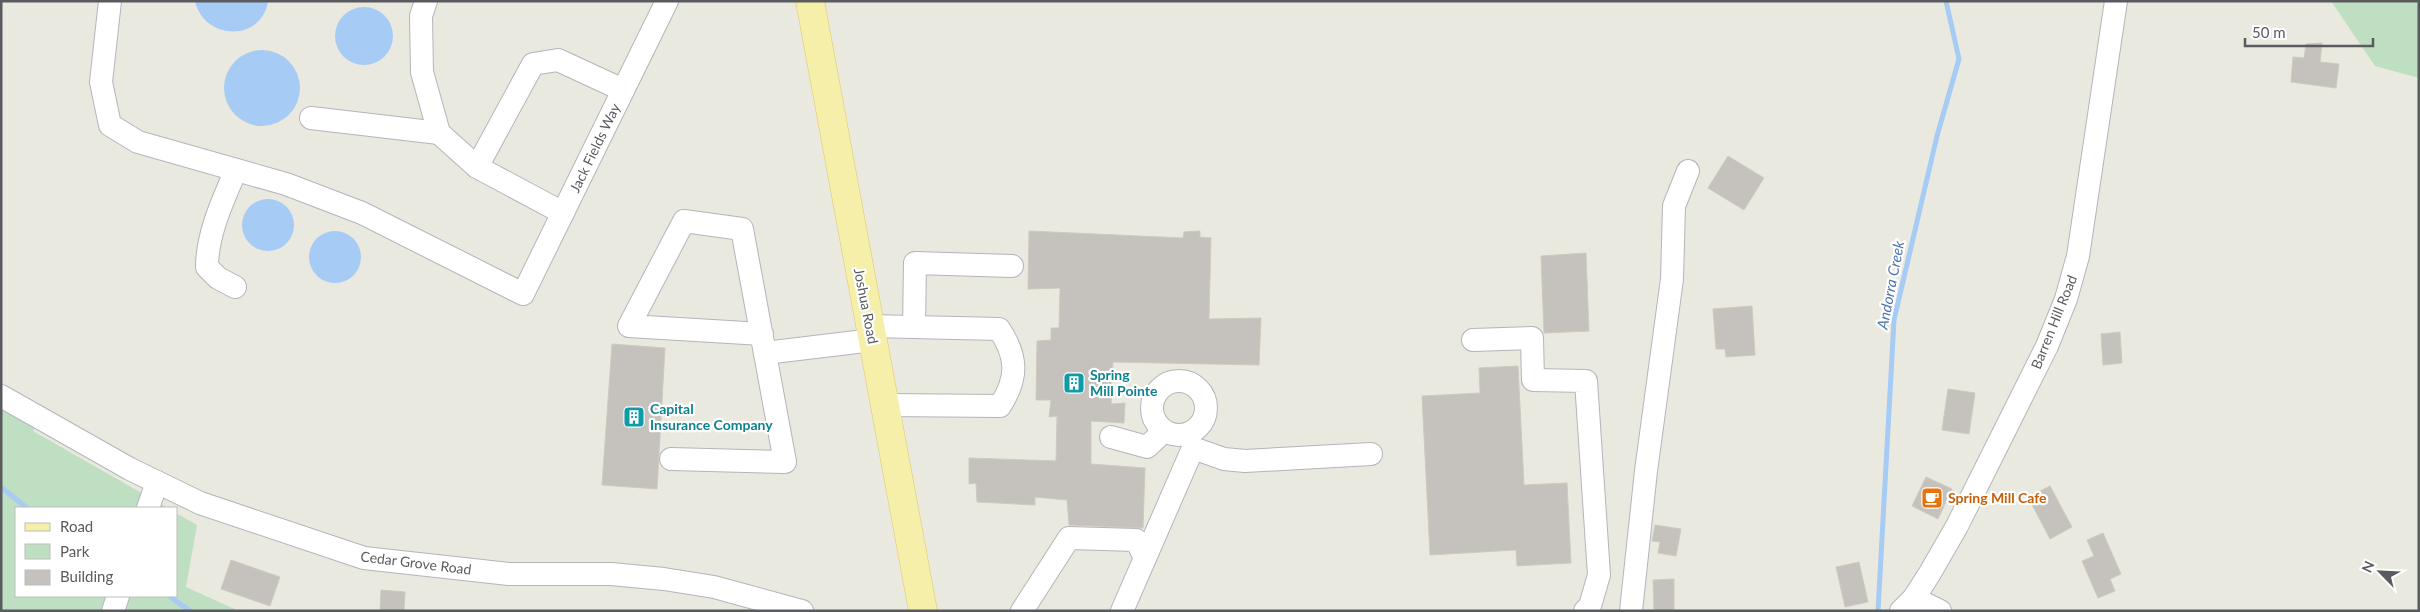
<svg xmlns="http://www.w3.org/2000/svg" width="2420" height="612" viewBox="0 0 2420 612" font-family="Lato,sans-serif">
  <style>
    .green { fill: #bfdfc2 }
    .water { fill: #a6cbf4 }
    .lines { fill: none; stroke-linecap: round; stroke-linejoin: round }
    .stream { stroke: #a6cbf4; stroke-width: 5 }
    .building { fill: #c5c2bd; stroke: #cecabf }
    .minor-casing { stroke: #b3b5b9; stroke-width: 24 }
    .major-casing { stroke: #dfc863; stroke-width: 29 }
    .minor { stroke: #fff; stroke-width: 22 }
    .major { stroke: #f5efaa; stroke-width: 28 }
    .labels { text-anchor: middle; stroke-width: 4.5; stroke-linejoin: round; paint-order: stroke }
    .street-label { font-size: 14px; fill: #595b5f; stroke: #fff }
    .culture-label { font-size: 14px; font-weight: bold; fill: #0d838f; stroke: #fff; text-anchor: start }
    .food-label { font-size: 14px; font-weight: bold; fill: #c56008; stroke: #fff; text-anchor: start }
    .water-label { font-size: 15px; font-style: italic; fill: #4d76b3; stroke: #fff }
  </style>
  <rect width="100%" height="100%" fill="#eae9e0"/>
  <g class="green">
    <path d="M2331,1H2419V78L2375,66Z"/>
    <path d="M1,396L41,420L33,431L168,508H16V596H176V513L197,525L186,587L239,611H1Z"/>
  </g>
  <g class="water">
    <path d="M195,1H268C262,42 204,41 195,1Z"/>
    <circle cx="364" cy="36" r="29"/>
    <circle cx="262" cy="88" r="38"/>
    <circle cx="268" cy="225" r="26"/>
    <circle cx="335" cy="257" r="26"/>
  </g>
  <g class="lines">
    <g class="stream">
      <path d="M1,487L27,508"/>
      <path d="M169,596L190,611"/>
      <path d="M1878,611L1894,320L1937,136L1959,59L1946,1"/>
    </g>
  </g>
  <g class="building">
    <path d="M2322,43L2320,62L2339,64L2336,88L2291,82L2293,57L2304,58L2306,44Z"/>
    <path d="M1728,156L1764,178L1744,210L1708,188Z"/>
    <path d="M1029,231L1183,238L1184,232L1200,231V237L1211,238L1209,319L1261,318L1259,365L1113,362L1111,404L1125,403L1124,423L1091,421V464L1145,468L1143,528L1069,525L1067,500L1035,497V505L977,502L976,483L969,484V458L1056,461L1057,416L1049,417L1051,400H1036L1037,341L1051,340V328H1059L1060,288L1028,289Z"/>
    <path d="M1586,253L1589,331L1544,333L1541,256Z"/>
    <path d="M1752,306L1755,355L1726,357L1725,349H1716L1713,309Z"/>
    <path d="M2120,332L2122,363L2103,365L2101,334Z"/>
    <path d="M612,344L665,348L657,489L602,485Z"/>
    <path d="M1518,366L1524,485L1567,483L1571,563L1517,566L1516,550L1430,555L1422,396L1480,393L1479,368Z"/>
    <path d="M1948,389L1975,393L1969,434L1942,430Z"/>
    <path d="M1926,477L1952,489L1938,519L1912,506Z"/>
    <path d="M2050,486L2072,527L2050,539L2028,497Z"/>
    <path d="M1655,525L1681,529L1676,556L1658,553L1660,542L1652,541Z"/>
    <path d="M2103,533L2121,574L2110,579L2115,591L2098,598L2082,561L2094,556L2087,540Z"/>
    <path d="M231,560L280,577L270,606L221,589Z"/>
    <path d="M1859,562L1868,602L1845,607L1836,567Z"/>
    <path d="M1674,579V611H1654L1653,580Z"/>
    <path d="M381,590L405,592L404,611H380Z"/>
  </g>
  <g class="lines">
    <g class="minor-casing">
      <g id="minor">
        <path d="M110,1L101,82L110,125L138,142L286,184L362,213L523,294L667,1"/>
        <path d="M426,1L421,16L422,72L439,133L477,167L563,213"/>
        <path d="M311,118L439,133"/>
        <path d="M477,167L533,64L558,60L623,90"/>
        <path d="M235,287L218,278L207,267C207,234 223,200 236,170"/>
        <path d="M870,326L999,329C1018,357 1018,378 1000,406L885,405"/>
        <path d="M914,327L915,263L1012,266"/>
        <path d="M1473,340L1532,338L1533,380L1586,381L1599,575L1590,606L1585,611"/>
        <path d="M765,353L873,340"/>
        <circle cx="1179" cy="408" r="27"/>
        <path d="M1,396L130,469L200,503L364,558L509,574H611L664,579L714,587L802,611"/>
        <path d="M1111,437L1147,447L1164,431"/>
        <path d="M671,459L785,462L742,229L684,221L629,326L762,334"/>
        <path d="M148,508L157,482"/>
        <path d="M1914,598L1940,611"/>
        <path d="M113,611L118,596"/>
        <path d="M1022,611L1069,538L1136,540L1145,558"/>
        <path d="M1122,611L1193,448L1224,459L1245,461L1371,454"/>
        <path d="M1631,611L1646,471L1672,279L1674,206L1688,171"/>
        <path d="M1901,611L1914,598L1930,573L1957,526L2047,346L2066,299L2078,256L2116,1"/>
      </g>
    </g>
    <g class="major-casing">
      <path id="major" d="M810,1L923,611"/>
    </g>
    <use href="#minor" class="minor"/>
    <use href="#major" class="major"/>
  </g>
  <defs>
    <g id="building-square" transform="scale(1.125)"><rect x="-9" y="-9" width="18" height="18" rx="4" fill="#0f9aa8" stroke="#fff"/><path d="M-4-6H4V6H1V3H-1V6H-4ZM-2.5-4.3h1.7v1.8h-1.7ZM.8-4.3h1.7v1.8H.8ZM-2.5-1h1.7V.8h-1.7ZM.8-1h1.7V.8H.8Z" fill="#fff"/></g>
    <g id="cafe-square" transform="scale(1.125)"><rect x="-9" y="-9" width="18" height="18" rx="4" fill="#e8710a" stroke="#fff"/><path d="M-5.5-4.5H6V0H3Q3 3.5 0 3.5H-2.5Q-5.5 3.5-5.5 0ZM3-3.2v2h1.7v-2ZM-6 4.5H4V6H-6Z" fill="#fff"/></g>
  </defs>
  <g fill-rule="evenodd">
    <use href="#building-square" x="1074" y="383"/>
    <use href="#building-square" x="634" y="417"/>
    <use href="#cafe-square" x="1932" y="498"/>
  </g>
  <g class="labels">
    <g class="street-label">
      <text transform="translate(595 148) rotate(-64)" y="5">Jack Fields Way</text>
      <text transform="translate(866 306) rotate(79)" y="5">Joshua Road</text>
      <text transform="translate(2054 322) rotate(-68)" y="5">Barren Hill Road</text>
      <text transform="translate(416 563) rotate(7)" y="5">Cedar Grove Road</text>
    </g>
    <g class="culture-label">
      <text x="1090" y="380">Spring<tspan x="1090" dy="16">Mill Pointe</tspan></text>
      <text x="650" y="414">Capital<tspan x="650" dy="16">Insurance Company</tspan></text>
    </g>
    <g class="food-label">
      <text x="1948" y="503">Spring Mill Cafe</text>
    </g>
    <g class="water-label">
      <text transform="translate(1891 285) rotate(-79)" y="5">Andorra Creek</text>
    </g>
  </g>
  <rect width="2420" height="612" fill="none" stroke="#595b5f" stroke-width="5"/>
  <rect x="15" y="507" width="162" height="90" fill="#ffffff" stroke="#bdbdbf"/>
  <rect x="25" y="523" width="25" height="8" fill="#f5efaa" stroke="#bdbdbf"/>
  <text x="60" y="532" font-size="15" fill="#595b5f">Road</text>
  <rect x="25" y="544" width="25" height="15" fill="#bfdfc2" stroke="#bdbdbf"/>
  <text x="60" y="557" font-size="15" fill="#595b5f">Park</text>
  <rect x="25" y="570" width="25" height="15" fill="#c5c2bd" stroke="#bdbdbf"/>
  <text x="60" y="582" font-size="15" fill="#595b5f">Building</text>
  <g transform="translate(2380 572) rotate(294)" stroke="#ffffff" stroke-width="4" paint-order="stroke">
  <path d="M0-4L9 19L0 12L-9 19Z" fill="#595b5f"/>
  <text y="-8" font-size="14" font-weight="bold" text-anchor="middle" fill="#595b5f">N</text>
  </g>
  <path d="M2245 38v8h128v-8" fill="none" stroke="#595b5f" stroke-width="2.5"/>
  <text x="2252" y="38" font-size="15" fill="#595b5f" stroke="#ffffff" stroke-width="4" paint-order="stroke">50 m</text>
</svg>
